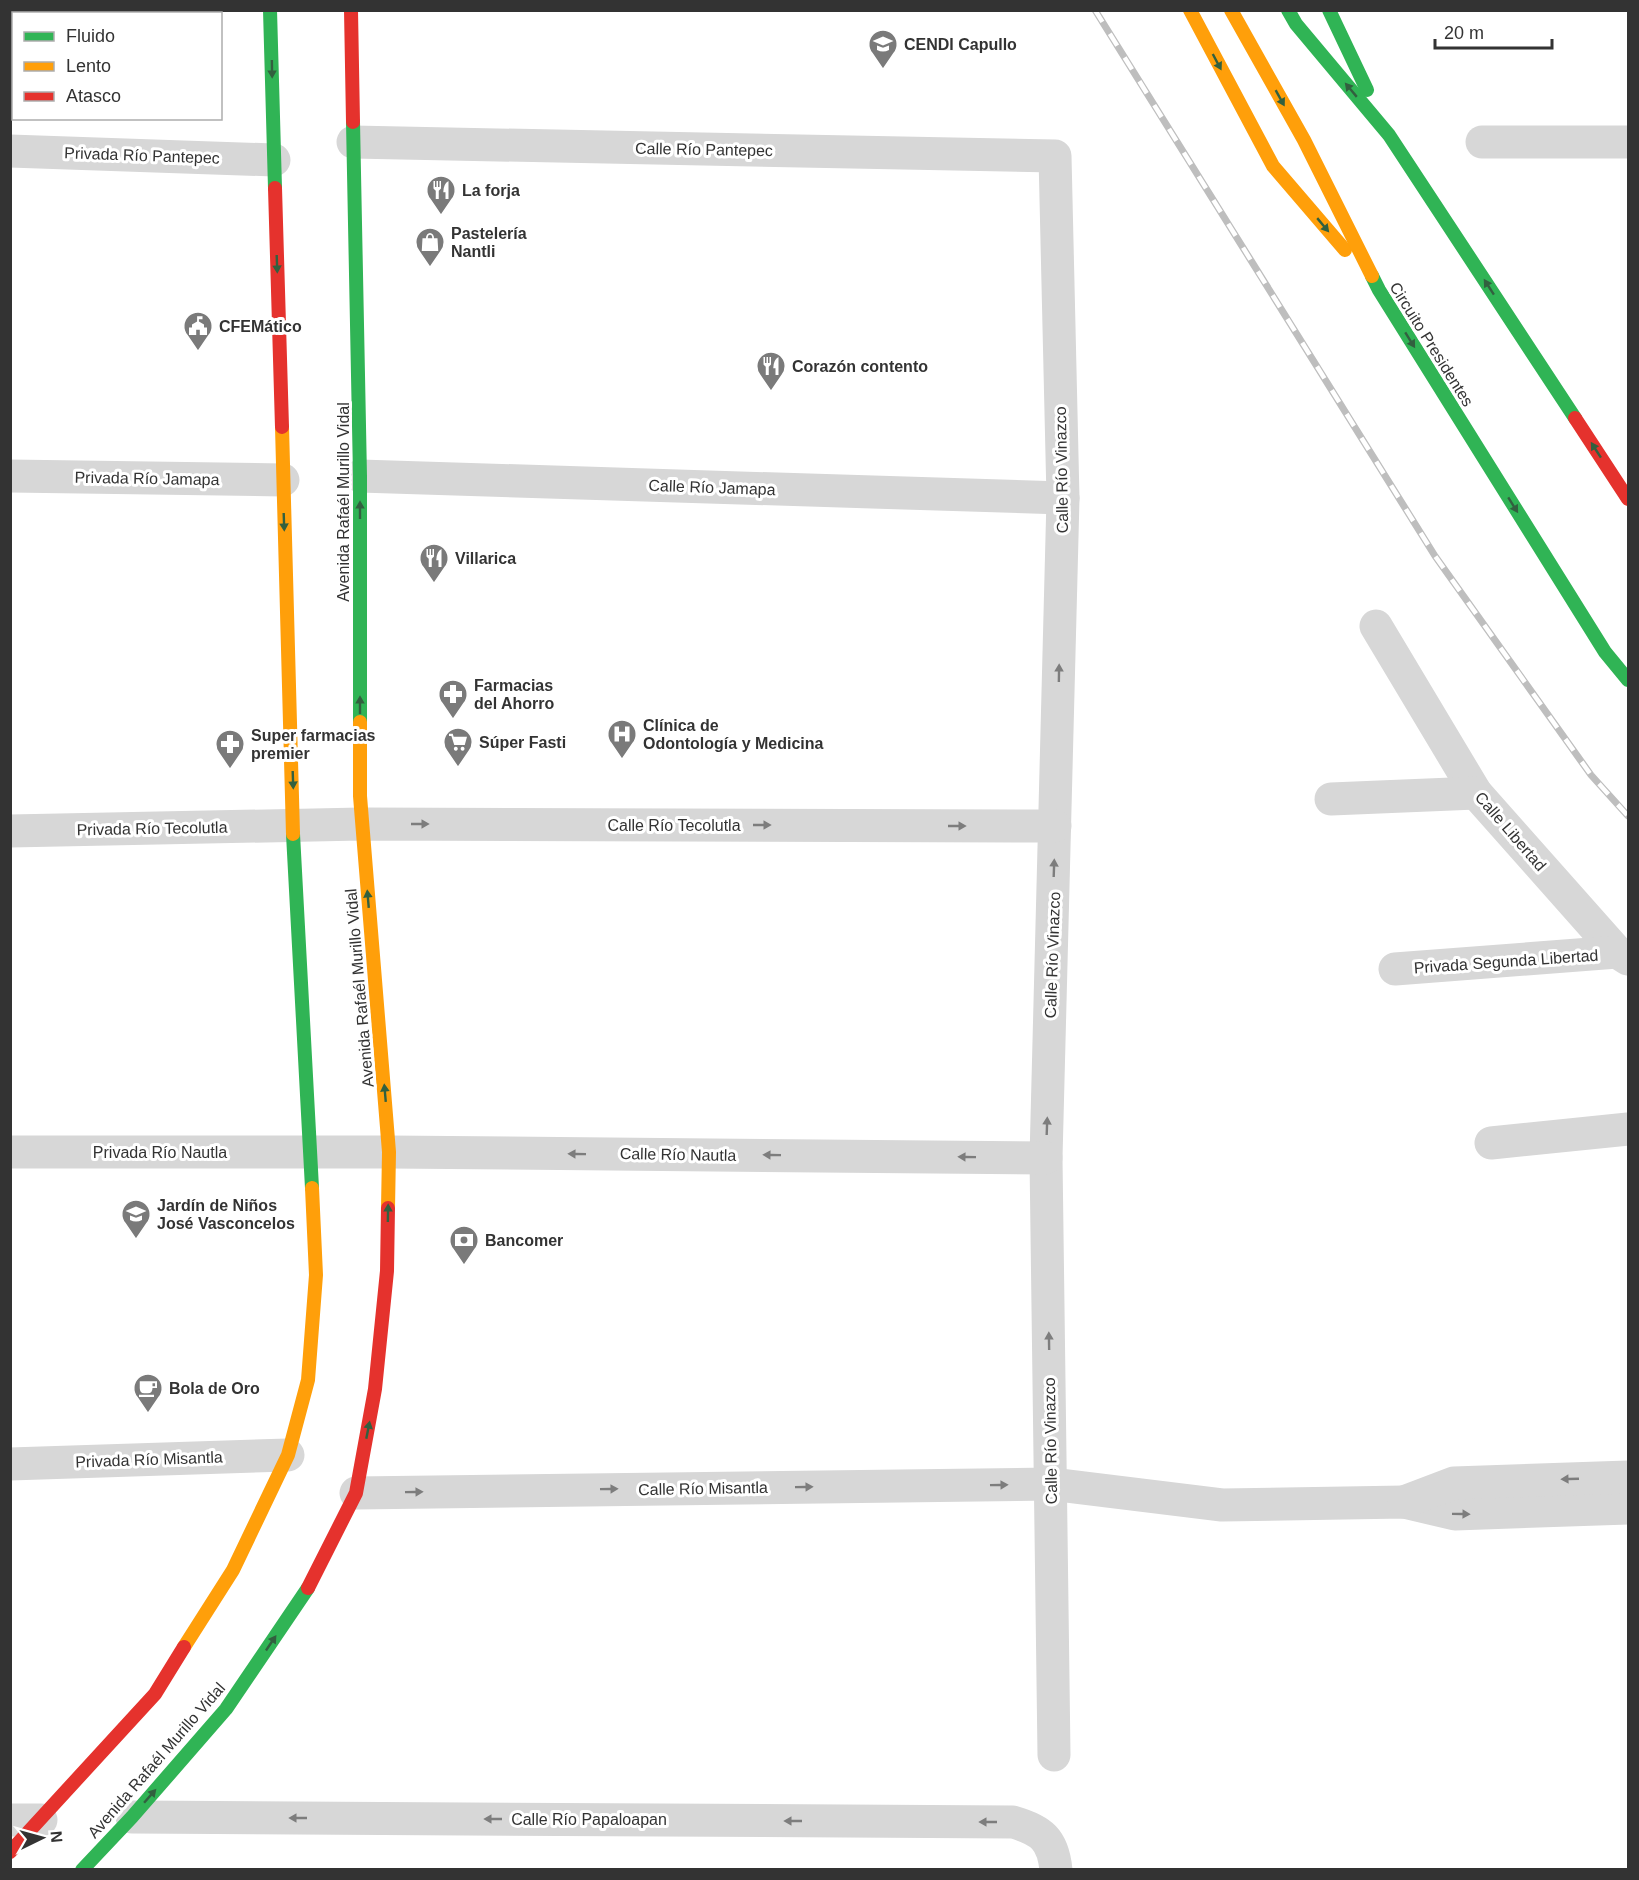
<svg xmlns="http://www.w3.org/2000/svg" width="1639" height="1880" viewBox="0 0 1639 1880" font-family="Arial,sans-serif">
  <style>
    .building { fill: #818181 }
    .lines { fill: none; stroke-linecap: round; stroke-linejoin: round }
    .street { stroke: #d7d7d7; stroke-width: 33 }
    .fast { stroke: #30b455; stroke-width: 14 }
    .slow { stroke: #ff9f0a; stroke-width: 14 }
    .jam { stroke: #e5322d; stroke-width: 14 }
    .rail-casing { stroke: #bebebe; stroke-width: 7 }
    .rail { stroke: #fff; stroke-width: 4.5; stroke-dasharray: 14; stroke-linecap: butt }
    .oneway { fill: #32603f }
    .oneway2 { fill: #7d7d7d }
    .labels { text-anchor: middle; stroke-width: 6; stroke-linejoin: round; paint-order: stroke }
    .poi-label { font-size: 16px; font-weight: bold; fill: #333; stroke: #fff; text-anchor: start }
    .street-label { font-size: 16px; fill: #333; stroke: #fff }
  </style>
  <rect width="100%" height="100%" fill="#fff"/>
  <path class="building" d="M10,10H177V14H14V66L10,65Z"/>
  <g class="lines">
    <g class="street">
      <path d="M353,142L1055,156L1063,498L1046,1158L1054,1755"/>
      <path d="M1482,142H1628"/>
      <path d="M10,151L274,160"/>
      <path d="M10,476L283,480"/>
      <path d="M360,476L1063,498"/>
      <path d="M1376,626L1476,793L1617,952L1628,959"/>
      <path d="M1331,799L1476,793"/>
      <path d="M10,831L361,824L1055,826"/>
      <path d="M1395,969L1617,952"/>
      <path d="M1491,1143L1628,1129"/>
      <path d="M10,1152H389L1046,1158"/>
      <path d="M10,1464L288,1455"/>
      <path d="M356,1493L1051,1484L1222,1505L1404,1502L1455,1514L1628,1508"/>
      <path d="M1404,1502L1454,1483L1628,1477"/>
      <path d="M132,1817L1013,1822C1041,1830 1053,1839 1056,1870"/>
      <path d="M10,1820H41"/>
    </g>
    <g class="fast">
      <path d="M270,10L275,188"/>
      <path d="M1288,10L1296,24L1389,135L1575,418"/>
      <path d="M1329,10L1367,90"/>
      <path d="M353,122L360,476V722"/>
      <path d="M1372,276L1379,290L1605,652L1628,680"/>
      <path d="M293,834L312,1188"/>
      <path d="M82,1870L132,1817L226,1709L308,1588"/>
    </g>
    <g class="slow">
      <path d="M1190,10L1273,166L1345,250"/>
      <path d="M1231,10L1304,140L1372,276"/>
      <path d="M282,427L293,834"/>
      <path d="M360,722V796L389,1152L388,1208"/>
      <path d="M184,1647L233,1570L288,1455L308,1380L316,1275L312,1188"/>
    </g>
    <g class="jam">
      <path d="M351,10L353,122"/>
      <path d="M275,188L282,427"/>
      <path d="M1575,418L1628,499"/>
      <path d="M308,1588L356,1493L375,1389L387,1271L388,1208"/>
      <path d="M10,1852L155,1694L184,1647"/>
    </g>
    <g class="rail-casing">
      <path id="rail" d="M1095,10L1435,556L1591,775L1628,816"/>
    </g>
    <use href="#rail" class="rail"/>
  </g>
  <defs><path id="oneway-solid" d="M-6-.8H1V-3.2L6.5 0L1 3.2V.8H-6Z" transform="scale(1.5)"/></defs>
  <g class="oneway">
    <use href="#oneway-solid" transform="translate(1217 62) rotate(62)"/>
    <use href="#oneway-solid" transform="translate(272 69) rotate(89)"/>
    <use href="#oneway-solid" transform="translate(1351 90) rotate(-130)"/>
    <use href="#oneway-solid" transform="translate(1280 98) rotate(61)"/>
    <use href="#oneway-solid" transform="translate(1323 225) rotate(50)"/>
    <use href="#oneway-solid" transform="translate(277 264) rotate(88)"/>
    <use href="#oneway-solid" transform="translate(1489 287) rotate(-123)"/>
    <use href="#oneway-solid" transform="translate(1410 340) rotate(58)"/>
    <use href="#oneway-solid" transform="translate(1596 450) rotate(-123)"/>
    <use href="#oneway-solid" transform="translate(1513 505) rotate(58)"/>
    <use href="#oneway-solid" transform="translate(360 510) rotate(-90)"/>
    <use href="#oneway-solid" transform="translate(284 522) rotate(88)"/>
    <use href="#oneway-solid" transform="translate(360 705) rotate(-90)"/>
    <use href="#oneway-solid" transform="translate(293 780) rotate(88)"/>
    <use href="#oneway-solid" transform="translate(368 899) rotate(-95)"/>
    <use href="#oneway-solid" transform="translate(385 1093) rotate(-95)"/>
    <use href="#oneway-solid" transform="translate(388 1213) rotate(-89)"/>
    <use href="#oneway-solid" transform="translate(368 1430) rotate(-79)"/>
    <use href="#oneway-solid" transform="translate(271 1643) rotate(-56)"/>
    <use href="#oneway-solid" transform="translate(150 1796) rotate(-49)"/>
  </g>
  <g class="oneway2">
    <use href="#oneway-solid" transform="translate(1059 673) rotate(-89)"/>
    <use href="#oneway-solid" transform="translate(420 824)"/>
    <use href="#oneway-solid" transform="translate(762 825)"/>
    <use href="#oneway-solid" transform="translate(957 826)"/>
    <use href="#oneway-solid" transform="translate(1054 868) rotate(-88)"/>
    <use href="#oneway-solid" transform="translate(1047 1126) rotate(-88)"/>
    <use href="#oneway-solid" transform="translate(577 1154) rotate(-179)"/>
    <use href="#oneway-solid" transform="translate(772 1155) rotate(-179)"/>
    <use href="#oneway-solid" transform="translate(967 1157) rotate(-179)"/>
    <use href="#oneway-solid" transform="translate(1049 1341) rotate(-91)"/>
    <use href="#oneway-solid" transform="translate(1570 1479) rotate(178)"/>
    <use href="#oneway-solid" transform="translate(999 1485) rotate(-1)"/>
    <use href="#oneway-solid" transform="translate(804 1487) rotate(-1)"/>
    <use href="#oneway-solid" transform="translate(609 1489) rotate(-1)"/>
    <use href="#oneway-solid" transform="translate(414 1492) rotate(-1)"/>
    <use href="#oneway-solid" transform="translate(1461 1514) rotate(1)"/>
    <use href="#oneway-solid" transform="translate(298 1818) rotate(-180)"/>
    <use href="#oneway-solid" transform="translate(493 1819) rotate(-180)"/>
    <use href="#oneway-solid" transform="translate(793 1821) rotate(-180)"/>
    <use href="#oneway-solid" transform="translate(988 1822) rotate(-180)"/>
  </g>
  <defs>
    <g id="school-pin" transform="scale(1.5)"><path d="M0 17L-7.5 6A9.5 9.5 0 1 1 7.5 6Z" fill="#7a7a7a" stroke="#fff"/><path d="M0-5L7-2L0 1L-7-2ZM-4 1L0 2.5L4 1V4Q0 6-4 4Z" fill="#fff"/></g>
    <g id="restaurant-pin" transform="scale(1.5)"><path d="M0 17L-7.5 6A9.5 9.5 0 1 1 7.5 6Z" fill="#7a7a7a" stroke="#fff"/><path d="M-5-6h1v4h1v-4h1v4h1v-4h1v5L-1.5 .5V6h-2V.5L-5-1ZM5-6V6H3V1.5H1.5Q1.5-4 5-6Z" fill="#fff"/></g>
    <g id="shop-pin" transform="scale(1.5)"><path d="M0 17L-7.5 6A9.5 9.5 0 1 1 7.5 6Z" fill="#7a7a7a" stroke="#fff"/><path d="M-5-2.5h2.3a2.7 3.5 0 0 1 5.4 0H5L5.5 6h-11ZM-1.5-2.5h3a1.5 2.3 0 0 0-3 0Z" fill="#fff"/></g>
    <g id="civic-pin" transform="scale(1.5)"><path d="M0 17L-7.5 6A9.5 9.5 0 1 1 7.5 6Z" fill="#7a7a7a" stroke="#fff"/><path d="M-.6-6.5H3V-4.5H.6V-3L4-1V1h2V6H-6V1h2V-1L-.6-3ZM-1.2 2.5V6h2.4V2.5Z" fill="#fff"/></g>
    <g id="pharmacy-pin" transform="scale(1.5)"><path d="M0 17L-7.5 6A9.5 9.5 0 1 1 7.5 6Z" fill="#7a7a7a" stroke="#fff"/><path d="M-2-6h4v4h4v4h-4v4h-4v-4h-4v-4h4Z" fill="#fff"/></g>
    <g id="hospital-pin" transform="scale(1.5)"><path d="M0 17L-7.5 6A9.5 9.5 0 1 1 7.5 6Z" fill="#7a7a7a" stroke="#fff"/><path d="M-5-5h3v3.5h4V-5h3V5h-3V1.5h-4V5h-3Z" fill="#fff"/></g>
    <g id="supermarket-pin" transform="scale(1.5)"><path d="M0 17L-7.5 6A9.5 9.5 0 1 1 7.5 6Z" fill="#7a7a7a" stroke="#fff"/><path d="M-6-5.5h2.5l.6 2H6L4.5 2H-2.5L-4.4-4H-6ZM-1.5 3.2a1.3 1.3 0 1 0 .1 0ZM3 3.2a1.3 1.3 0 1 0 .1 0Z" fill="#fff"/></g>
    <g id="bank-pin" transform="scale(1.5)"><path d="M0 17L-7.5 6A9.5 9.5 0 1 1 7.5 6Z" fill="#7a7a7a" stroke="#fff"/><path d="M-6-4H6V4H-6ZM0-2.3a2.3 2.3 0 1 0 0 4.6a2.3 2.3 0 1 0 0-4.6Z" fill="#fff"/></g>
    <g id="cafe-pin" transform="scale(1.5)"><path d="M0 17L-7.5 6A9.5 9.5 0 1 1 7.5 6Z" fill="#7a7a7a" stroke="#fff"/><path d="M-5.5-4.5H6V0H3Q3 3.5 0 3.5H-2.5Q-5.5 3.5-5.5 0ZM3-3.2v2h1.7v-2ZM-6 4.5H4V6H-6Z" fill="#fff"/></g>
  </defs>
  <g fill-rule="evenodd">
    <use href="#school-pin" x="883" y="44"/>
    <use href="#restaurant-pin" x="441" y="190"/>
    <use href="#shop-pin" x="430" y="242"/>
    <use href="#civic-pin" x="198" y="326"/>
    <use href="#restaurant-pin" x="771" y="366"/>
    <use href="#restaurant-pin" x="434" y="558"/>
    <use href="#pharmacy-pin" x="453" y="694"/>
    <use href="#hospital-pin" x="622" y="734"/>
    <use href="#supermarket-pin" x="458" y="742"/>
    <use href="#pharmacy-pin" x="230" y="744"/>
    <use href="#school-pin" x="136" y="1214"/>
    <use href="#bank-pin" x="464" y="1240"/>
    <use href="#cafe-pin" x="148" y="1388"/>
  </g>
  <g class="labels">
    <g class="poi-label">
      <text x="904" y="50">CENDI Capullo</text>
      <text x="462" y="196">La forja</text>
      <text x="451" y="239">Pastelería<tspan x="451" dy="18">Nantli</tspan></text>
      <text x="219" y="332">CFEMático</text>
      <text x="792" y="372">Corazón contento</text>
      <text x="455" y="564">Villarica</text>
      <text x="474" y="691">Farmacias<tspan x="474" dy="18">del Ahorro</tspan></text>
      <text x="643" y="731">Clínica de<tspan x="643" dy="18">Odontología y Medicina</tspan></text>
      <text x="251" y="741">Super farmacias<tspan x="251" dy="18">premier</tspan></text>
      <text x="479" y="748">Súper Fasti</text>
      <text x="157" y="1211">Jardín de Niños<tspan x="157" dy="18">José Vasconcelos</tspan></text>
      <text x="485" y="1246">Bancomer</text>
      <text x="169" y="1394">Bola de Oro</text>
    </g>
    <g class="street-label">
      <text transform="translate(704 149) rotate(1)" y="6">Calle Río Pantepec</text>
      <text transform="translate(142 155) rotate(2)" y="6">Privada Río Pantepec</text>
      <text transform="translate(1432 344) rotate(58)" y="6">Circuito Presidentes</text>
      <text transform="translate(1061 470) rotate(-91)" y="6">Calle Río Vinazco</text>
      <text transform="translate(147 478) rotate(1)" y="6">Privada Río Jamapa</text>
      <text transform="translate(712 487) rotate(2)" y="6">Calle Río Jamapa</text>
      <text transform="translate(343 502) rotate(-90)" y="6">Avenida Rafaél Murillo Vidal</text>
      <text x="674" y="831">Calle Río Tecolutla</text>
      <text transform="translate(152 828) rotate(-1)" y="6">Privada Río Tecolutla</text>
      <text transform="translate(1511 831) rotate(49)" y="6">Calle Libertad</text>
      <text transform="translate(1052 955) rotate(-88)" y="6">Calle Río Vinazco</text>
      <text transform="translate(1506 961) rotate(-4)" y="6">Privada Segunda Libertad</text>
      <text transform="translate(359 988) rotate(-95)" y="6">Avenida Rafaél Murillo Vidal</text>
      <text x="160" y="1158">Privada Río Nautla</text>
      <text transform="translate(678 1154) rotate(1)" y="6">Calle Río Nautla</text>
      <text transform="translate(1050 1441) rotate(-91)" y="6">Calle Río Vinazco</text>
      <text transform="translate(149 1459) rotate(-2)" y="6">Privada Río Misantla</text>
      <text transform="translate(703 1488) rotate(-1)" y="6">Calle Río Misantla</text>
      <text transform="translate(156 1760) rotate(-49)" y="6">Avenida Rafaél Murillo Vidal</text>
      <text x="589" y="1825">Calle Río Papaloapan</text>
    </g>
  </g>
  <rect width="1639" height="1880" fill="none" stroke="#333333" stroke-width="24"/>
  <rect x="12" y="12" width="210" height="108" fill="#ffffff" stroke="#adadad" stroke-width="1.5"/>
  <rect x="24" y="32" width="30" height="9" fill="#30b455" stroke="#adadad" stroke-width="1.5"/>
  <text x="66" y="42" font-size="18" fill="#333333">Fluido</text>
  <rect x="24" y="62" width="30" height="9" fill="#ff9f0a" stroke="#adadad" stroke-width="1.5"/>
  <text x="66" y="72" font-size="18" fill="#333333">Lento</text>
  <rect x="24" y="92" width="30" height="9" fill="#e5322d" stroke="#adadad" stroke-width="1.5"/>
  <text x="66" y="102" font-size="18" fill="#333333">Atasco</text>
  <g transform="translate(42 1838) rotate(85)" stroke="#ffffff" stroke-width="4.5" paint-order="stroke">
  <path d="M0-4.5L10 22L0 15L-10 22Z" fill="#333333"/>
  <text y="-9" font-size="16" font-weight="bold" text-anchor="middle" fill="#333333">N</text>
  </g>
  <path d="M1435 39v9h117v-9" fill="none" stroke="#333333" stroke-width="3"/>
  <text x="1444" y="39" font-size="18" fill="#333333" stroke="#ffffff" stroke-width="4.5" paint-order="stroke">20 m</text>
</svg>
